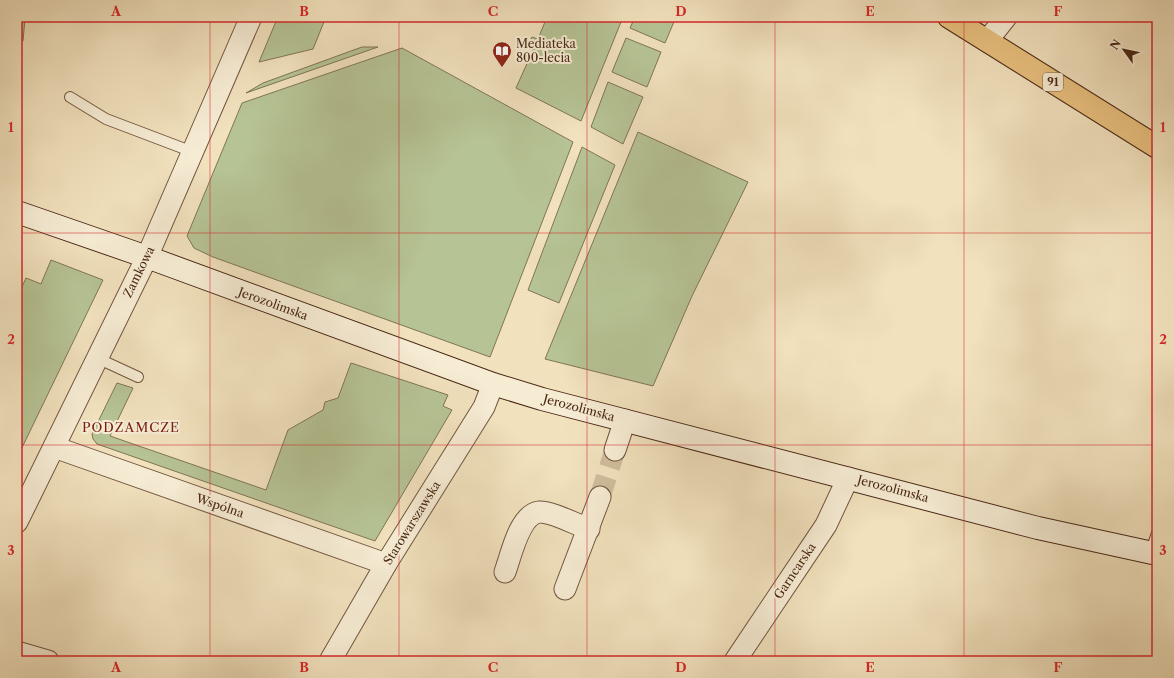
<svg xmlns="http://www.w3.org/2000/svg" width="1174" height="678" viewBox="0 0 1174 678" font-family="'Libre Caslon Text',serif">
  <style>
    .green { fill: #b6c394; stroke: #807554 }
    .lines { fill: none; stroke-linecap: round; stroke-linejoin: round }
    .street-tunnel { stroke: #cfbc9b; stroke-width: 21; stroke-dasharray: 21 10; stroke-linecap: butt }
    .lane-casing { stroke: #73563f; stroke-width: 12 }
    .street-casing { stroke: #73563f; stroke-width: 23 }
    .secondary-casing { stroke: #492715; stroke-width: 24 }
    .primary-casing { stroke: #492715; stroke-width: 24 }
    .lane { stroke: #f6ecd4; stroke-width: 10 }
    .street { stroke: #f6ecd4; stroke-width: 21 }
    .secondary { stroke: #f6ecd4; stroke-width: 22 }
    .primary { stroke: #e8c07e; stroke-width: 22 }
    .grid { fill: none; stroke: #d62828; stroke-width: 1; stroke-opacity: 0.55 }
    .labels { text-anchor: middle; stroke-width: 4; stroke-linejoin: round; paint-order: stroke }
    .shield { fill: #f6ecd4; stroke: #7d624e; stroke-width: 1 }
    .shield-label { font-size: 11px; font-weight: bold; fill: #492715 }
    .poi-label { font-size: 12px; fill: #492715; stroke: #f6ecd4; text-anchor: start }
    .street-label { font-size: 12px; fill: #492715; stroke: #f6ecd4 }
    .neighbourhood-label { font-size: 13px; letter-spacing: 1px; fill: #7a1f14; stroke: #f6ecd4 }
    .neatline { fill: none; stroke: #d62828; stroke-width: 1.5 }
    .grid-label { font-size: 13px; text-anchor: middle; font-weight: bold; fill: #d62828 }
  </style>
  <rect width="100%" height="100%" fill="#f1e1bd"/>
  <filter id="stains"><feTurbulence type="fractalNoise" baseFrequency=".005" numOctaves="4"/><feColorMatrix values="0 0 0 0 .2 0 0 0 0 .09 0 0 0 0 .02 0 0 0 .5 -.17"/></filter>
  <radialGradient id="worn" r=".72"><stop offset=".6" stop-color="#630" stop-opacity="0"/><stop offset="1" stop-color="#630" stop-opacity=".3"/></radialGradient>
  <g class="green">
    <path d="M17,17H24L25,19L23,41L17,40Z"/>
    <path d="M285,17H326L313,49L259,62L277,19L283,22Z"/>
    <path d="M547,17H623L581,121L516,88L534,48L528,45L532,37L538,39Z"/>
    <path d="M635,17H676L665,43L630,28Z"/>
    <path d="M626,38L661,52L647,87L612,72Z"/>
    <path d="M362,47H378L246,93L263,83Z"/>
    <path d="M402,48L573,142L490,357L213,257L194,248L187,236L242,103Z"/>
    <path d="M608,82L643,97L623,144L591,127Z"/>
    <path d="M638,132L748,182L692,296L653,386L545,359Z"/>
    <path d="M582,147L615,165L559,303L528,290Z"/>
    <path d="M51,260L103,280L17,458V298L26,278L41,284Z"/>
    <path d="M351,363L448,395L443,406L452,410L375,541L97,444L93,439L92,434L117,383L133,388L110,436L266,490L288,430L323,410L325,402L338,398Z"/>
  </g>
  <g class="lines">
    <path class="street-tunnel" d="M600,497L615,450"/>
    <g class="lane-casing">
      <g id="lane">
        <path d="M70,97L106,119L193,152"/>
        <path d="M97,358L138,377"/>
        <path d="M1150,554L1157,533"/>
      </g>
    </g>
    <g class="street-casing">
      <g id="street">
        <path d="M987,41L1006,17"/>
        <path d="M54,447L386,564"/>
        <path d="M615,450L625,420"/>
        <path d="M17,522L147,257L251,17"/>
        <path d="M505,572C511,556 519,515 539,512C551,511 577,525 589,529"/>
        <path d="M565,589L600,497"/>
        <path d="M17,652L48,661"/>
        <path d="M330,661L386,564L484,407L493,384"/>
        <path d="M735,661L826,525L848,478"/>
      </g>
    </g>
    <g class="secondary-casing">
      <path id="secondary" d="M17,212L147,257L493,384L542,399L1038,528L1157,554"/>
    </g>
    <g class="primary-casing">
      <path id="primary" d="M949,17L1157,147"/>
    </g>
    <use href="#lane" class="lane"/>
    <use href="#street" class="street"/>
    <use href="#secondary" class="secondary"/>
    <use href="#primary" class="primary"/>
  </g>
  <path class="grid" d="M210,17V661M399,17V661M587,17V661M775,17V661M964,17V661M17,233H1157M17,445H1157"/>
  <defs>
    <g id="library-pin" transform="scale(1)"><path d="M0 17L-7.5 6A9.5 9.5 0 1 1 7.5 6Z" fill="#8f2418" stroke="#f6ecd4"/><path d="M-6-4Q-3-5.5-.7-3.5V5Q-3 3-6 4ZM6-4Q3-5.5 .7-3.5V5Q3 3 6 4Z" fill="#fff"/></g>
  </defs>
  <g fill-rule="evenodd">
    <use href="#library-pin" x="502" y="51"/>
  </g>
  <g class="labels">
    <rect class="shield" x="1043" y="73" width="20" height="18" rx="3"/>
    <g class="shield-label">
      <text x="1053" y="86">91</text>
    </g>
    <g class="poi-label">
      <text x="516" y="48">Mediateka<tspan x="516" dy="14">800-lecia</tspan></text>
    </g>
    <g class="street-label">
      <text transform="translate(139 272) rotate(-64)" y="4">Zamkowa</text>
      <text transform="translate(273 304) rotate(20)" y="4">Jerozolimska</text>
      <text transform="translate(579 408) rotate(15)" y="4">Jerozolimska</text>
      <text transform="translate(893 489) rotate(15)" y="4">Jerozolimska</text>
      <text transform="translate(220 506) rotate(19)" y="4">Wspólna</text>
      <text transform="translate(412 523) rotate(-58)" y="4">Starowarszawska</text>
      <text transform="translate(795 571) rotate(-56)" y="4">Garncarska</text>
    </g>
    <g class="neighbourhood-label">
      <text x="131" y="432">PODZAMCZE</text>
    </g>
  </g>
  <rect width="1174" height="678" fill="none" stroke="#f1e1bd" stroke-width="44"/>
  <g transform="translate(1124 50) rotate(303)" stroke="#f6ecd4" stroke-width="3" paint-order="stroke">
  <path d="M0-3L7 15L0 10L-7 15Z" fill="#492715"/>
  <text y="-6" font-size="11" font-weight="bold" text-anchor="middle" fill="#492715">N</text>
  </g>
  <rect x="22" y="22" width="1130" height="634" class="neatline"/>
  <g class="grid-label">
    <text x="116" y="16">A</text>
    <text x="304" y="16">B</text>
    <text x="493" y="16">C</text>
    <text x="681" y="16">D</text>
    <text x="870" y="16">E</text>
    <text x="1058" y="16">F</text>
    <text x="11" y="132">1</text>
    <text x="1163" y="132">1</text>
    <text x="11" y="344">2</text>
    <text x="1163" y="344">2</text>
    <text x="11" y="555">3</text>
    <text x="1163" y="555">3</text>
    <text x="116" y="672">A</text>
    <text x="304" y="672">B</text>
    <text x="493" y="672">C</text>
    <text x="681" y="672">D</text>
    <text x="870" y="672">E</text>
    <text x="1058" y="672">F</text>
  </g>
  <rect width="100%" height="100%" filter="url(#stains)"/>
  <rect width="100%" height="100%" fill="url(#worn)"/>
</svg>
